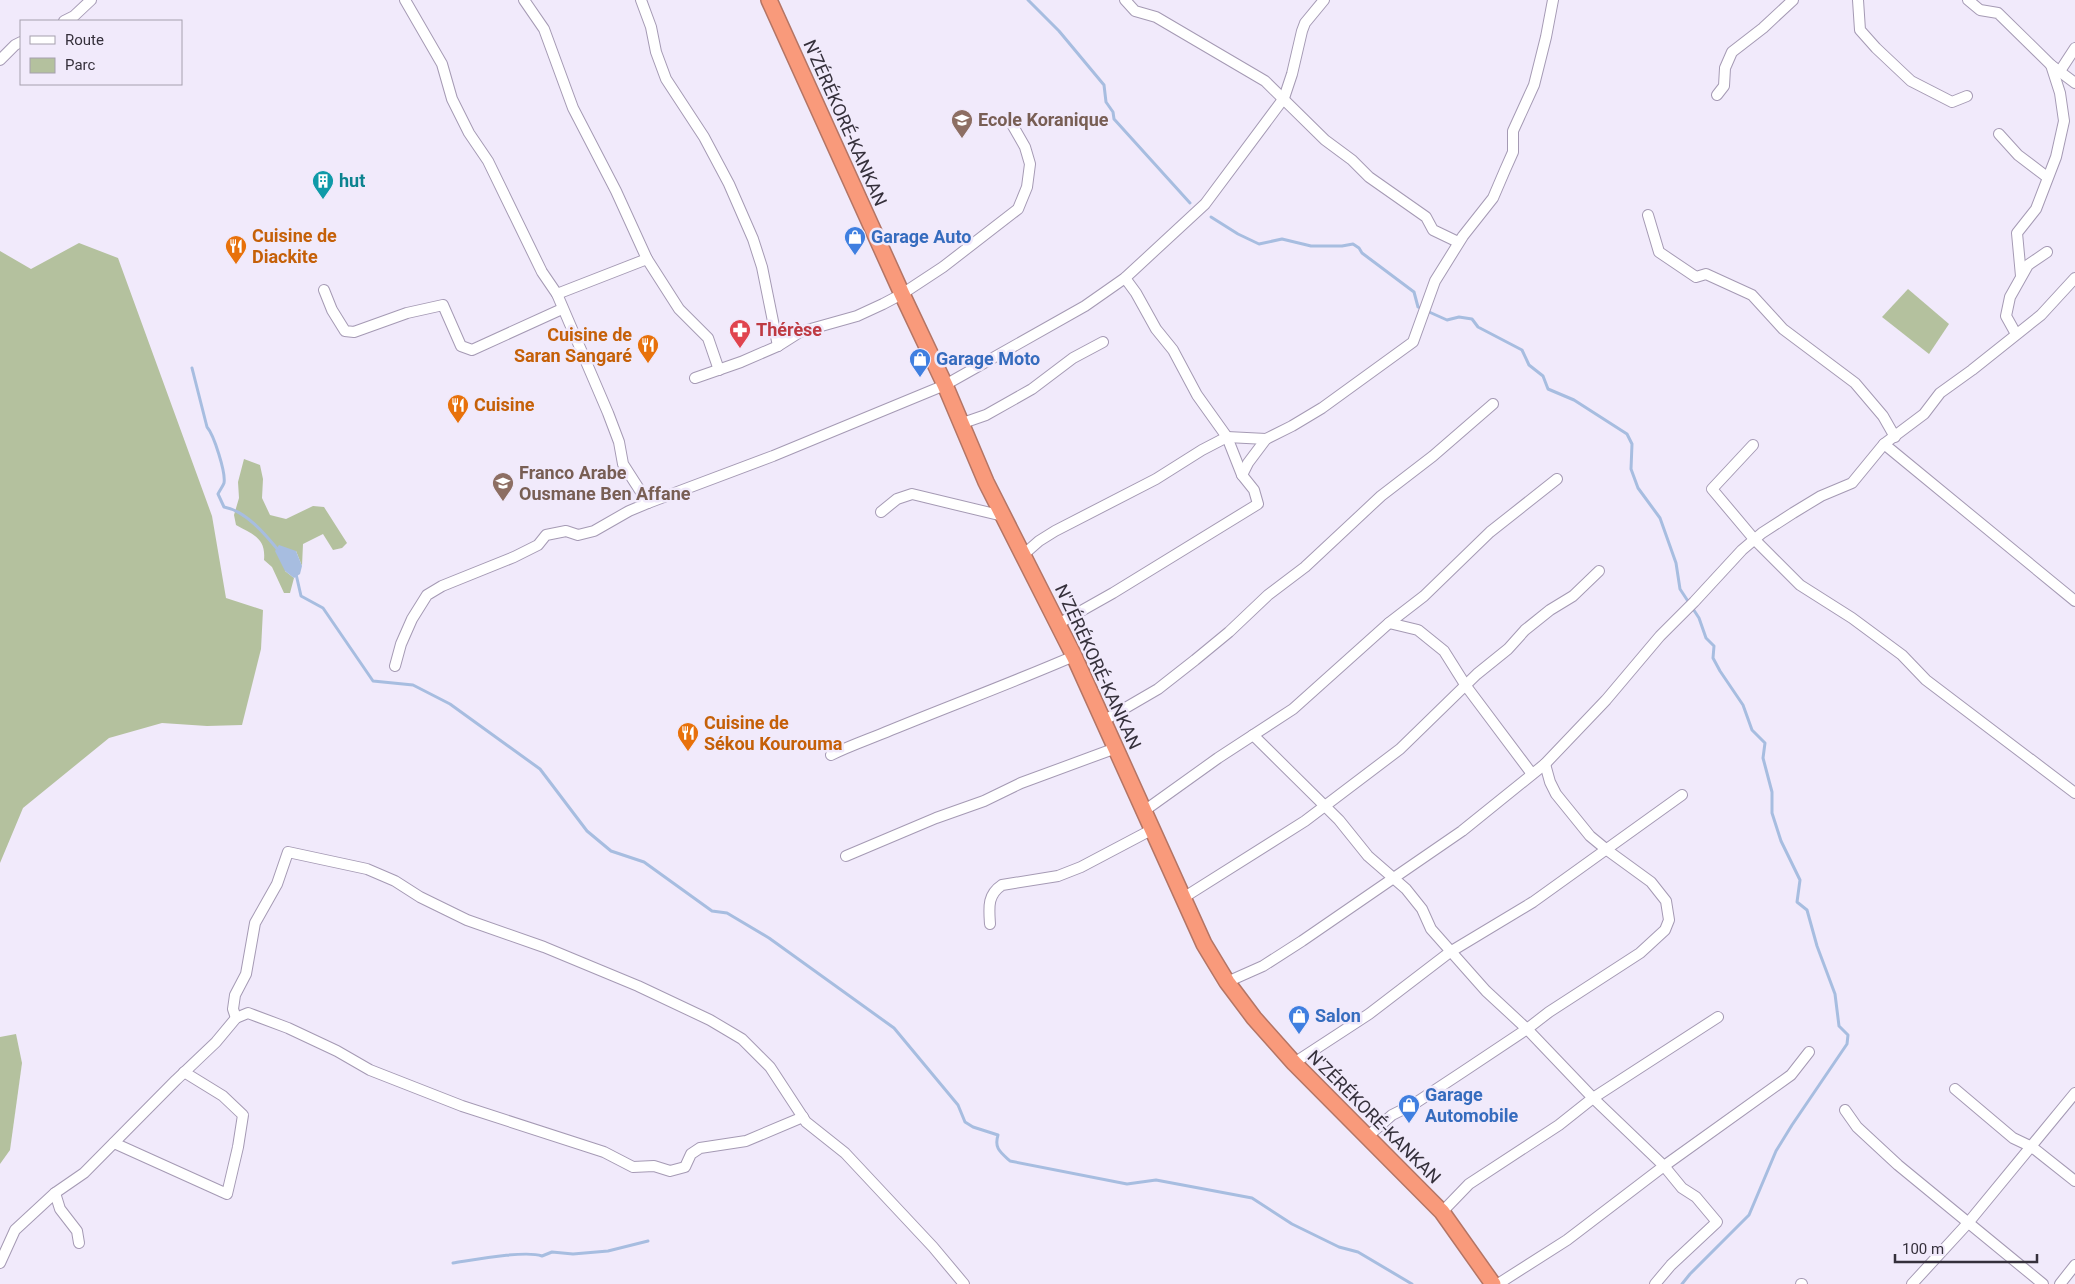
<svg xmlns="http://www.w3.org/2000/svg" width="2075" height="1284" viewBox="0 0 2075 1284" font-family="Roboto,sans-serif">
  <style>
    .green { fill: #b4c19e }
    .water { fill: #a7bde0 }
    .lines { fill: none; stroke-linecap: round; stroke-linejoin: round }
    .stream { stroke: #a7bde0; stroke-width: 3 }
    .minor-casing { stroke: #a59ab4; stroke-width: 12 }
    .highway-casing { stroke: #b47565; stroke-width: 18 }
    .minor { stroke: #fff; stroke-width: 10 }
    .highway { stroke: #f99a7b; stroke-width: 15 }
    .labels { text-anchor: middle; stroke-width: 5; stroke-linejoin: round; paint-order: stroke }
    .education-label { font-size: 18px; font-weight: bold; fill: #785e54; stroke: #f1eafb; text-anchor: start }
    .street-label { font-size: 18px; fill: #35303b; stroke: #f1eafb }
    .culture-label { font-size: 18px; font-weight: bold; fill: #0d838f; stroke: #f1eafb; text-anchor: start }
    .food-label { font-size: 18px; font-weight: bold; fill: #c56008; stroke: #f1eafb; text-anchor: start }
    .shop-label { font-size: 18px; font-weight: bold; fill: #366cbe; stroke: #f1eafb; text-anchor: start }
    .health-label { font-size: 18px; font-weight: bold; fill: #be3a42; stroke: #f1eafb; text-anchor: start }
  </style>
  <rect width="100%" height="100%" fill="#f1eafb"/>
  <g class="green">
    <path d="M79,243L118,258L212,516L226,598L263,610L261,649L242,725L207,726L162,723L109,738L23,808L0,863V251L31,269Z"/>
    <path d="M1908,289L1949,324L1929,354L1882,317Z"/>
    <path d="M244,459L260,465L263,479L262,498L270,515L286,519L313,506L324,507L347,543L342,548L333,550L323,534L303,544L302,566L296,551L285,571L294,578L290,593H284L272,567L264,560C266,538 254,535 236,525L234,515L239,498L238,482Z"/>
    <path d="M16,1034L22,1063L10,1150L0,1164V1037Z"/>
  </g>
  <path class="water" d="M279,545L296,551L302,566L300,574L294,578L285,571L275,551Z"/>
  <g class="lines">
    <g class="stream">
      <path d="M1028,0L1059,31L1104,85L1106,102L1113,112L1114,119L1190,203"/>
      <path d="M1211,217L1238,234L1259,244L1282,239L1311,246H1342L1353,244L1359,248L1362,253L1414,292L1418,307L1447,320L1459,317L1472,319L1478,327L1522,350L1529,365L1543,376L1548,389L1574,400L1627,434L1632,444L1631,469L1638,488L1660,518L1676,563L1680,589L1699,618L1706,638L1714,646L1713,658L1720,671L1743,705L1752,730L1765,743L1763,758L1772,792V813L1781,841L1800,880L1797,902L1807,910L1817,946L1835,994L1839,1026L1848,1035L1847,1044L1792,1125L1776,1151L1749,1215L1690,1274L1682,1284"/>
      <path d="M192,368L207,427C214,435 226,473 224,483C223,486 220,490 218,494L224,507C246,511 265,534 279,551"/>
      <path d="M296,574L301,596L323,608L373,681L413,685L450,704L540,769L587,831L611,851L644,862L712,911L727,913L769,938L894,1028L958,1105L965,1122L973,1127L998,1135C994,1148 1000,1152 1010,1161L1127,1184L1156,1180L1252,1198L1292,1224L1339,1247L1358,1252L1412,1284"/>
      <path d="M453,1263C473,1260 525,1250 542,1256L552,1252L573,1254L608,1251L648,1241"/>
    </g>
    <g class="minor-casing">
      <g id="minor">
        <path d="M405,0L442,64L452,99L469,133L488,161L542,272L557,294L608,413L619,442L623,464L648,503L773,456L945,385L1085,306L1125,278L1205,204L1284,98L1292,74L1302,31L1305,23L1324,0"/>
        <path d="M524,0L544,29L573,108L616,191L647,259L679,309L708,338L719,370"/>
        <path d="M641,0L651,27L656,52L666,79L704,137L729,184L753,239L762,267L778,346"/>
        <path d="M1125,0L1135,11L1156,17L1265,81L1325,140L1352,160L1369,177L1426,217L1433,230L1458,242"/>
        <path d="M1858,0L1860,30L1876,48L1911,81L1952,102L1967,96"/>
        <path d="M1968,0L1980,10L1998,13L2051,65L2075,83"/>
        <path d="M64,21L74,16L91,0"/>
        <path d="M0,60L15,45L21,42"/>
        <path d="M2060,71L2075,48"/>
        <path d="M1717,95L1724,86L1725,68L1732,52L1763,28L1793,0"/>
        <path d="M1999,134L2018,155L2047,177"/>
        <path d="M1648,215L1659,252L1696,277L1706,274L1752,295L1783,329L1855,383L1883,416L1895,437"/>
        <path d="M2021,276L2017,233L2036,209L2056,157L2064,121L2060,93L2051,65"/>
        <path d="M324,290L332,310L345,331L354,332L407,313L443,305L461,346L472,350L562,309"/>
        <path d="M557,294L647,259"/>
        <path d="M2016,334L2006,316L2010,297L2028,265L2047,252"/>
        <path d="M695,378L741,362L778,346L800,332L857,316L883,304L902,294L943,267L1018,209L1027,187L1030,164L1025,147L1009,119"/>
        <path d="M960,424L986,415L1032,389L1073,358L1103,342"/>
        <path d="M1884,444L2075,601"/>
        <path d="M1753,445L1712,489L1754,539L1800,585L1852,618L1902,655L1926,680L2075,793"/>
        <path d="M1242,475L1248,463L1266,439"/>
        <path d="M881,512L897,499L912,494L1003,516"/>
        <path d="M1023,555L1039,541L1055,531L1156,479L1202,450L1227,437L1266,439L1292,426L1322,408L1413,342L1435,281L1463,236L1493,198L1505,170L1513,152V131L1534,85L1546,37L1553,0"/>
        <path d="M1389,623L1418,630L1444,651L1466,686L1532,774"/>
        <path d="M1058,624L1113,593L1258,504L1254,490L1242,475L1227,437L1197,395L1173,350L1156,329L1136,293L1125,278"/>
        <path d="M395,666L401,644L412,619L427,595L442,586L514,557L538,545L546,535L566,531L578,535L594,531L629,511L648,503"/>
        <path d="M1103,721L1158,689L1195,660L1229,632L1268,595L1305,567L1381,496L1433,456L1493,404"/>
        <path d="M1253,735L1339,820L1368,856L1406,889L1422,909L1431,929L1486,991L1527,1029L1593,1098L1664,1166L1682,1188L1696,1197L1717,1222L1671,1265L1655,1284"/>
        <path d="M831,755C851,745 870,739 891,730C952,705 1014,682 1074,656"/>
        <path d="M1144,811L1218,758L1293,709L1389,623L1424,596L1490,532L1557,479"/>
        <path d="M846,856L936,818L984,801L1021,783L1116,748"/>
        <path d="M1183,898L1305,821L1400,749L1477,674L1508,649L1525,630L1550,610L1573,596L1599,571"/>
        <path d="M990,924C989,908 987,895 1002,885L1058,876L1081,867L1153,829"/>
        <path d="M1227,982L1263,966L1302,941L1462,831L1545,764L1606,700L1660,636L1694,602L1742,550L1762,533L1793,513L1821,496L1852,483L1884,444L1924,414L1940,393L1972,370L2041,315L2075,278"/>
        <path d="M236,1018L233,1009L235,995L246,974L255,923L277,884L288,852L367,869L395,881L420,897L467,920L544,947L638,986L710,1020L742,1039L770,1067L806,1122L845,1153L933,1247L964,1284"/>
        <path d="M1294,1063L1369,1014L1450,952L1533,902L1682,795"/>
        <path d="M1955,1089L2013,1138L2032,1147L2075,1181"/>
        <path d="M1845,1110L1857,1127L1898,1165L2043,1284"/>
        <path d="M1367,1137L1392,1115L1414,1104L1464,1071L1527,1029L1549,1012L1640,953L1665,930L1669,920L1666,901L1651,882L1607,850L1590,836L1556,794L1550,782L1545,764"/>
        <path d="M114,1143L227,1194L238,1147L243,1115L223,1096L184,1072"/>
        <path d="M55,1193L60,1209L77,1231L79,1243"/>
        <path d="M1442,1212L1469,1184L1559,1125L1593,1098L1718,1017"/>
        <path d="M0,1263L15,1230L55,1193L84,1173L176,1080L216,1042L236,1018L248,1013L288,1028L337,1051L370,1070L462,1106L604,1152L633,1167L654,1166L670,1171L685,1167L691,1154L700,1148L746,1141L803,1117"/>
        <path d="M1498,1284L1567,1240L1664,1166L1791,1075L1809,1052"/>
        <path d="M1801,1284H1802"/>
        <path d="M1912,1284L1968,1223L2075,1093"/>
        <path d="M2060,1284L2075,1265"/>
      </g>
    </g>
    <g class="highway-casing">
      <path id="highway" d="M769,0L902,294L945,385L986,482L1074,656L1204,944L1227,982L1254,1018L1294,1063L1442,1212L1493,1284"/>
    </g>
    <use href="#minor" class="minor"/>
    <use href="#highway" class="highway"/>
  </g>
  <defs>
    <g id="school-pin" transform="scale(1.125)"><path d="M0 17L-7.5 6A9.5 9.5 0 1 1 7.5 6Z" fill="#8d6e63" stroke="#f1eafb"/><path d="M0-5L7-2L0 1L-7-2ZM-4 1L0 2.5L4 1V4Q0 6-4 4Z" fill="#fff"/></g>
    <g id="building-pin" transform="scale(1.125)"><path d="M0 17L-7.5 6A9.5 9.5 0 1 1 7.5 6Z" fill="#0f9aa8" stroke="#f1eafb"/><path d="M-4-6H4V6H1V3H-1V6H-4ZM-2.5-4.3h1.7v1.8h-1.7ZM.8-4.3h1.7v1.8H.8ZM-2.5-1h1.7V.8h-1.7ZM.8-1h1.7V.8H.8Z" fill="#fff"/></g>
    <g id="shop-pin" transform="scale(1.125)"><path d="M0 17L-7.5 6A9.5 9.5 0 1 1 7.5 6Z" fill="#3f7fe0" stroke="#f1eafb"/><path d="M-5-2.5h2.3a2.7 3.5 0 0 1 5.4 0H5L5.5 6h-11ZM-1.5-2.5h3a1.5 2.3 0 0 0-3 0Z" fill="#fff"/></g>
    <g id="restaurant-pin" transform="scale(1.125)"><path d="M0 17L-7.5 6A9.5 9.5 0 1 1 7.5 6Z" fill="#e8710a" stroke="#f1eafb"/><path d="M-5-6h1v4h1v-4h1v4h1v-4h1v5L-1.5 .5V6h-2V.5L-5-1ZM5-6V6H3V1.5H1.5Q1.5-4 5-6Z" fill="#fff"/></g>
    <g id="pharmacy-pin" transform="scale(1.125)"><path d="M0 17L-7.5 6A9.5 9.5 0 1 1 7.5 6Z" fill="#e0444e" stroke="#f1eafb"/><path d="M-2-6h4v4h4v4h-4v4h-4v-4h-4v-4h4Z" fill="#fff"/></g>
  </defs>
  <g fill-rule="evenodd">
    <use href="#school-pin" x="962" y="120"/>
    <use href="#building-pin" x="323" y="181"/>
    <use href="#shop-pin" x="855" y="237"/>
    <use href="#restaurant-pin" x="236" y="246"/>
    <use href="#pharmacy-pin" x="740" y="330"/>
    <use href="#restaurant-pin" x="648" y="345"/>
    <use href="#shop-pin" x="920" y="359"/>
    <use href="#restaurant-pin" x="458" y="405"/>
    <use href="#school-pin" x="503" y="483"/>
    <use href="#restaurant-pin" x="688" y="733"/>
    <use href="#shop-pin" x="1299" y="1016"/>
    <use href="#shop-pin" x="1409" y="1105"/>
  </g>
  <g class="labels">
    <g class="education-label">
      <text x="978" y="126">Ecole Koranique</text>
      <text x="519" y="479">Franco Arabe<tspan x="519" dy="21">Ousmane Ben Affane</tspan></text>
    </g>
    <g class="street-label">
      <text transform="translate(845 123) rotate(66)" y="6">N'ZÉRÉKORÉ-KANKAN</text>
      <text transform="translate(1098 667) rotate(65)" y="6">N'ZÉRÉKORÉ-KANKAN</text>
      <text transform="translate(1374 1117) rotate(45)" y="6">N'ZÉRÉKORÉ-KANKAN</text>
    </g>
    <g class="culture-label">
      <text x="339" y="187">hut</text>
    </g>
    <g class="food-label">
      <text x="252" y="242">Cuisine de<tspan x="252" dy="21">Diackite</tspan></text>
      <text x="632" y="341" text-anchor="end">Cuisine de<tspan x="632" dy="21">Saran Sangaré</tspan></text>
      <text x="474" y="411">Cuisine</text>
      <text x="704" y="729">Cuisine de<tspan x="704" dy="21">Sékou Kourouma</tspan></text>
    </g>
    <g class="shop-label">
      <text x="871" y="243">Garage Auto</text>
      <text x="936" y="365">Garage Moto</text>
      <text x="1315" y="1022">Salon</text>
      <text x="1425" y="1101">Garage<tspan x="1425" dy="21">Automobile</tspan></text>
    </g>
    <g class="health-label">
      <text x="756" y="336">Thérèse</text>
    </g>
  </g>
  <rect x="20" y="20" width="162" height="65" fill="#f1eafb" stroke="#a6a0ae"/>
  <rect x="30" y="36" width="25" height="8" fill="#ffffff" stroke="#a6a0ae"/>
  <text x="65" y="45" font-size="15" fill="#35303b">Route</text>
  <rect x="30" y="58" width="25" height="15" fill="#b4c19e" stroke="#a6a0ae"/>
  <text x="65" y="70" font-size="15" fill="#35303b">Parc</text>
  <path d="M1895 1254v8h142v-8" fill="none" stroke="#35303b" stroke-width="2.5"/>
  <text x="1902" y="1254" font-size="15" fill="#35303b" stroke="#f1eafb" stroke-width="4" paint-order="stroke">100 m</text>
</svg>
